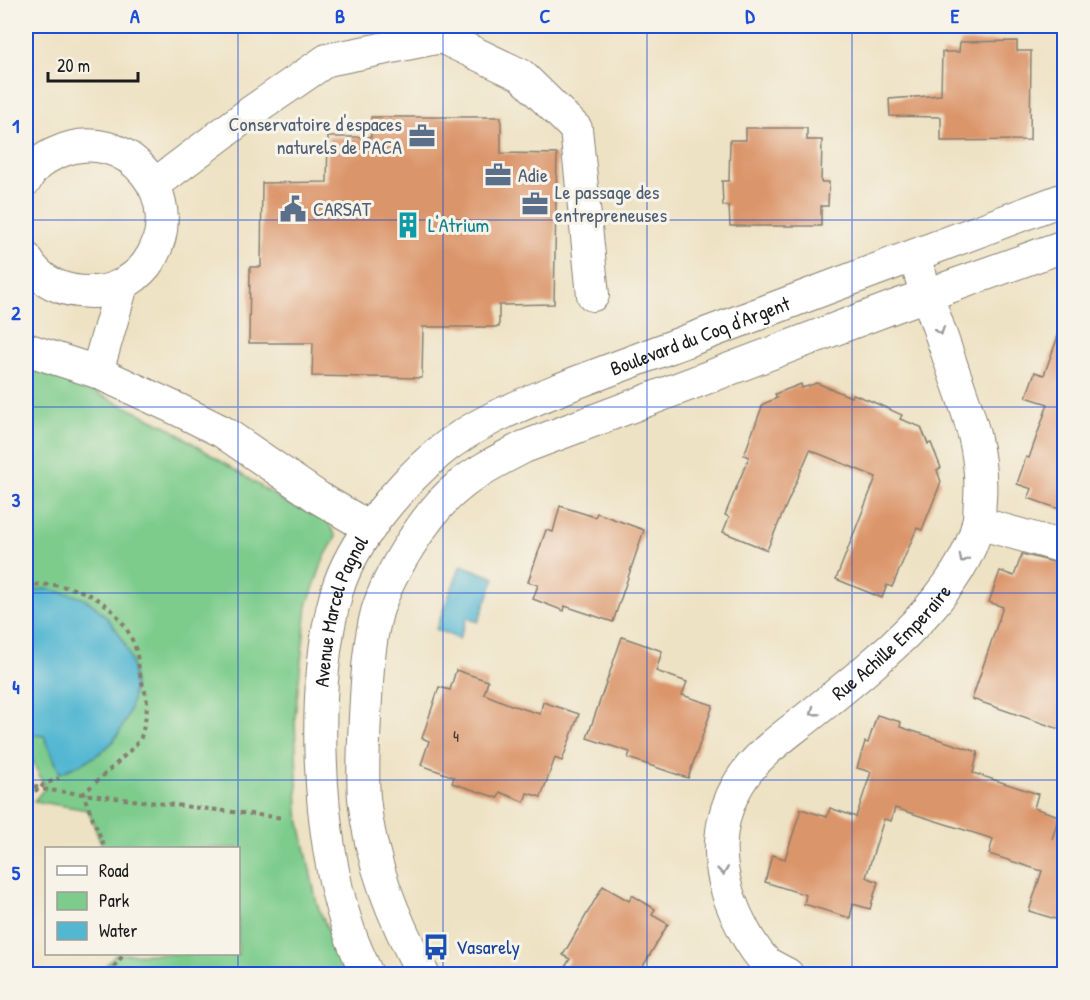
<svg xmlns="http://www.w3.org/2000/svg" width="1090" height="1000" viewBox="0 0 1090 1000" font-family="'Patrick Hand',sans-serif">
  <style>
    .green { fill: #7dcc8c; stroke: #4c7454; stroke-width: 1.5 }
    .water { fill: #53b7d2; stroke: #386a77; stroke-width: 1.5 }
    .building { fill: #db956b }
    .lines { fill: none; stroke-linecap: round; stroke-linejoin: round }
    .minor-casing { stroke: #857f70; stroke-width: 34 }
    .path { stroke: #857f70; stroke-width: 4; stroke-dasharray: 4.5 4.5; stroke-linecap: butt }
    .minor { stroke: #fff; stroke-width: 32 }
    .oneway { stroke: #999 }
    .grid { fill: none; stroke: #1d4ed8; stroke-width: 1.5; stroke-opacity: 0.55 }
    .labels { text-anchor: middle; stroke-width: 6; stroke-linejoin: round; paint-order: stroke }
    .number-label { font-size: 16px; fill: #4c3a30 }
    .service-label { font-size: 20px; fill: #4e5e75; stroke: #f7f3e8; text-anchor: start }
    .culture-label { font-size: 20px; fill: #0d838f; stroke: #f7f3e8; text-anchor: start }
    .street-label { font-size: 20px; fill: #1c1c1c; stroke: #f7f3e8 }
    .transit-label { font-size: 20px; fill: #164399; stroke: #f7f3e8; text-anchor: start }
    .neatline { fill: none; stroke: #1d4ed8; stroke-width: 2 }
    .grid-label { font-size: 20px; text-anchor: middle; font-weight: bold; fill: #1d4ed8 }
  </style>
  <rect width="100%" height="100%" fill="#f7f3e8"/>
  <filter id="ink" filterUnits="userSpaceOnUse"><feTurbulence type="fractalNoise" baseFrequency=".0167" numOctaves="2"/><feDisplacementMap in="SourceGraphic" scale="12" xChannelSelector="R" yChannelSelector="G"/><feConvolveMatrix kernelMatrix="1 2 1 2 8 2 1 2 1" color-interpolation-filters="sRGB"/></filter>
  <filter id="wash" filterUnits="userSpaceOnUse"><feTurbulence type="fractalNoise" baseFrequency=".008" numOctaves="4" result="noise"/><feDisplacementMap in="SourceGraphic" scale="24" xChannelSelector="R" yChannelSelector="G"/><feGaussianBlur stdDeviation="1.35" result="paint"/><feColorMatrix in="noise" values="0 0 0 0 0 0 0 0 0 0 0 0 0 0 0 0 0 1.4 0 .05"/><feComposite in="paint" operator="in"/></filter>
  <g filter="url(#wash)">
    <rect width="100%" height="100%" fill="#eee2c4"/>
    <path class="green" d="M26,367L97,393L166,426L285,502L327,521L336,537L324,558L307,606L295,717L298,813L317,904L346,974H98L116,954H238V848H103L88,810L34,801L45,788L29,753L26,752Z"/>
    <g class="water">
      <path d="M461,565L495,578L478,622L467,618L459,639L436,629Z"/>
      <path d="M47,589C59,592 75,594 86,600C94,604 101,612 107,618C138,652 143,696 117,736C104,755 81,764 60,773L44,736L26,734V591Z"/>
    </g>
    <g id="blocks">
      <g class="building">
        <path d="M1017,41V51H1031L1030,140L941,141V117L890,116L889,99L941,95L942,52H959L960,42Z"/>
        <path d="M371,117H501V153L557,154L554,304L499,305V327H423L422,378L312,376L313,343H249L250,267H261L262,183L327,182L328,137H371Z"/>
        <path d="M746,128H807V140H822L821,182H829L828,206H821V226H730L729,206H723L722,181H729L730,140H746Z"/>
        <path d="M1061,328H1065V511L1028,498L1032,489L1017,484L1026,457L1029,458L1048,404L1026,397L1035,372L1044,375Z"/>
        <path d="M817,383L851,397L853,394L871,401L902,415L900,419L921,427L928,444L931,443L941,468L937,470L941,482L922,530L917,528L892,587L887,585L882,598L836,579L876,477L810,450L767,550L723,532L729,517L725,515L749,457L744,455L763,404L777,398L775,394L801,384L802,388Z"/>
        <path d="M560,506L595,517L597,513L644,530L613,622L565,606L564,611L533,599L538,585L528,582L546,530L553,532Z"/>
        <path d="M1022,554L1065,565V731L972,699L1003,607L989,602L1000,571L1014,576Z"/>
        <path d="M622,637L662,651L656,671L687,682L682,695L713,705L688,778L628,758L630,752L587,738Z"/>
        <path d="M456,670L488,681L484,694L511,705L540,714L543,702L579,714L562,761L555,758L541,797L527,793L524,802L500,792L498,798L452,783L454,777L421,765L429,741L422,738L439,687L450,690Z"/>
        <path d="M877,715L901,722L900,727L978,752L973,773L1038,794L1034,808L1059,816L1052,839L1059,817L1065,818V922L1029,911L1042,871L989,854L993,839L895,808L891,821L884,819L866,877L878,882L870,909L853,904L850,918L804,904L806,895L765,882L772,855L785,859L801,809L827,817L830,808L856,817L871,772L857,768L865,742L868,743Z"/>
        <path d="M603,886L629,901L632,895L655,909L652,915L668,924L638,975H560L570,959L563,955Z"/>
      </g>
    </g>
  </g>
  <g filter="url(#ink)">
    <use href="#blocks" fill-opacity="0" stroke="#857f70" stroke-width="1.5"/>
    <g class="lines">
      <g class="minor-casing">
        <g id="minor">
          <path d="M26,180C31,168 44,158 56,153C127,120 193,202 146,265C133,281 111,293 91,292C64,292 39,282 26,258"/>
          <path d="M154,185L251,112L327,60L441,37L521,75L576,129L593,295"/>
          <path d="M26,349L97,372L179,410L223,432L319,498L370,528"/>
          <path d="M97,372L122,285"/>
          <path d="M978,523L1064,547"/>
          <path id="s1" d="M367,974C360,959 353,944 348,928C317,839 310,682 337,591C352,541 399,486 438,453C477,420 529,402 575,383L1064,199"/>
          <path d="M423,974C394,919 370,862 364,798C362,772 364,743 365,716C367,682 368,646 377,612C388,575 427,511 458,487C478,470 501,459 524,447L896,306L1064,246"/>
          <path id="s2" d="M787,974C781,971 773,967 767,963C751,948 736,917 729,897C716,858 718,818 739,783C755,756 783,737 807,718C865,671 962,598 978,523C980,516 979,507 980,500C983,453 970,417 954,373C943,340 931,307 920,274"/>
        </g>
      </g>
      <g class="path">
        <path d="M26,585C75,581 117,598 135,647C138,656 138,666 140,674C141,682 145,689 146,696C149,707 144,727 141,737C139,745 92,785 83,794L105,848"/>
        <path d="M26,781L40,789L43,785L59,778"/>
        <path d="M26,794L40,789L284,818"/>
        <path d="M108,974L124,954"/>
      </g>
      <use href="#minor" class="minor"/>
    </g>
    <defs><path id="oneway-chevron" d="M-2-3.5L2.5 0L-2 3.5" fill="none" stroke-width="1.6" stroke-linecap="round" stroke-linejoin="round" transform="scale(1.5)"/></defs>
    <g class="oneway">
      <use href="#oneway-chevron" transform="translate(940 331) rotate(71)"/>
      <use href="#oneway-chevron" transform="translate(963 559) rotate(117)"/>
      <use href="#oneway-chevron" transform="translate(814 712) rotate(141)"/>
      <use href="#oneway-chevron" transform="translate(723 871) rotate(83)"/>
    </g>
  </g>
  <path class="grid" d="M238,26V848M443,26V974M647,26V974M852,26V974M26,220H1064M26,407H1064M26,593H1064M26,780H1064M238,954V974"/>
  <defs>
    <g id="office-bare" transform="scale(2.07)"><path d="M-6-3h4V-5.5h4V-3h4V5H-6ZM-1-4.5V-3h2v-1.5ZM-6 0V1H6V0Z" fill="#5c6f8a" stroke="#f7f3e8" stroke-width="2.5" paint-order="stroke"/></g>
    <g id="civic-bare" transform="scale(2.07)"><path d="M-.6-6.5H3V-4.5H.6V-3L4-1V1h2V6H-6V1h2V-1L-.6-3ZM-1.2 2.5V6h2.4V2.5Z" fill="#5c6f8a" stroke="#f7f3e8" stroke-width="2.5" paint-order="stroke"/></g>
    <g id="building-bare" transform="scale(2.07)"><path d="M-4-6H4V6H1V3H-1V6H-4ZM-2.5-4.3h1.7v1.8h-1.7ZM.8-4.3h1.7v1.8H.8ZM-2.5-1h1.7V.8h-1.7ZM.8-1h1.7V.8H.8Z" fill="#0f9aa8" stroke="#f7f3e8" stroke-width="2.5" paint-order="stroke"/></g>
    <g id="bus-bare" transform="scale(2.07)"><path d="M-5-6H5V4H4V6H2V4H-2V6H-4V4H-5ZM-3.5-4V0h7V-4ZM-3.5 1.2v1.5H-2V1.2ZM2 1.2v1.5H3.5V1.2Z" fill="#1a4fb4" stroke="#f7f3e8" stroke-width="2.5" paint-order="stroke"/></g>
  </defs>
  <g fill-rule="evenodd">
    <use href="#office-bare" x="422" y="136"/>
    <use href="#office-bare" x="498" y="175"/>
    <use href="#office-bare" x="535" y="204"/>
    <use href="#civic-bare" x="293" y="209"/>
    <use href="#building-bare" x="408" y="225"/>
    <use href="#bus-bare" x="436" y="947"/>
  </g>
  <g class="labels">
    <g class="number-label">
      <text x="456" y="742">4</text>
    </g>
    <g class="service-label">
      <text x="402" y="131" text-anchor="end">Conservatoire d'espaces<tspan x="402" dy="23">naturels de PACA</tspan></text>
      <text x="518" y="182">Adie</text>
      <text x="555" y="199">Le passage des<tspan x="555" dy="23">entrepreneuses</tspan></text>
      <text x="313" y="216">CARSAT</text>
    </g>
    <g class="culture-label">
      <text x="428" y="232">L'Atrium</text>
    </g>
    <g class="street-label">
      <text dy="7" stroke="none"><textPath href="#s1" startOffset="852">Boulevard du Coq d'Argent</textPath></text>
      <text dy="7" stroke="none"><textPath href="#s1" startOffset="372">Avenue Marcel Pagnol</textPath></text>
      <text dy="7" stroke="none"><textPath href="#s2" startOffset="426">Rue Achille Emperaire</textPath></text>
    </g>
    <g class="transit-label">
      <text x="456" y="954">Vasarely</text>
    </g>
  </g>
  <rect width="1090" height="1000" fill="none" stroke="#f7f3e8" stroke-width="66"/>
  <rect x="45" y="847" width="195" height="108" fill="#f7f3e8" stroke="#9f9d96" stroke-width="1.5"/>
  <rect x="57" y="866" width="30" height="9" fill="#ffffff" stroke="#9f9d96" stroke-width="1.5"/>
  <text x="99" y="877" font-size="18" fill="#1c1c1c">Road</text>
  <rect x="57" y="892" width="30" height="18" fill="#7dcc8c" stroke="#9f9d96" stroke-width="1.5"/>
  <text x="99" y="907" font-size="18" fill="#1c1c1c">Park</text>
  <rect x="57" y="922" width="30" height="18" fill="#53b7d2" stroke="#9f9d96" stroke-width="1.5"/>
  <text x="99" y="937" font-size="18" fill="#1c1c1c">Water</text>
  <path d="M48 72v9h90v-9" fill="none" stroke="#1c1c1c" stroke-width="3"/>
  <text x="57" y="72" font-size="18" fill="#1c1c1c" stroke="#f7f3e8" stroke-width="4.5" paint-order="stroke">20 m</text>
  <rect x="33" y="33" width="1024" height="934" class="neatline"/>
  <g class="grid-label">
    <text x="135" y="23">A</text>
    <text x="340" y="23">B</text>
    <text x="545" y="23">C</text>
    <text x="750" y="23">D</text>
    <text x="955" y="23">E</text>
    <text x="16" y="133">1</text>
    <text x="16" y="320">2</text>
    <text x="16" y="507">3</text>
    <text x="16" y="694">4</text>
    <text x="16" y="880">5</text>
  </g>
</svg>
